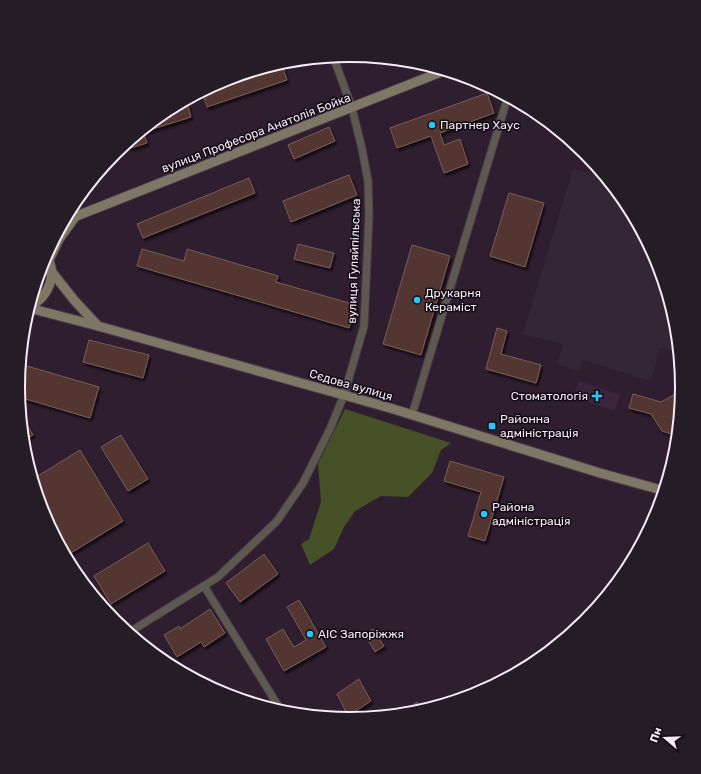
<svg xmlns="http://www.w3.org/2000/svg" width="701" height="774" viewBox="0 0 701 774" font-family="Rubik,sans-serif">
  <style>
    .industrial { fill: #342735 }
    .built { fill: #3b253d }
    .green { fill: #465127 }
    .building { fill: #523630; stroke: #7b5d56; filter: url(#shadow) }
    .lines { fill: none; stroke-linecap: round; stroke-linejoin: round }
    .street-casing { stroke: #4b3b4c; stroke-width: 9 }
    .secondary-casing { stroke: #4b3b4c; stroke-width: 11 }
    .street { stroke: #5e594e; stroke-width: 7 }
    .secondary { stroke: #7f7765; stroke-width: 9 }
    .poi-dot { fill: #23c9fe; stroke: #120b13; stroke-width: 1.5 }
    .labels { text-anchor: middle; stroke-width: 3; stroke-linejoin: round; paint-order: stroke }
    .poi-label { font-size: 12px; fill: #f7ebf8; stroke: #120b13; text-anchor: start }
    .street-label { font-size: 12px; fill: #f7ebf8; stroke: #120b13 }
    .rim { fill: none; stroke: #f7ebf8; stroke-width: 2 }
  </style>
  <defs>
    <filter id="shadow"><feDropShadow dx="2" dy="3" stdDeviation="1" flood-color="#0009"/></filter>
  </defs>
  <rect width="100%" height="100%" fill="#2f1e30"/>
  <path class="industrial" d="M573,169L607,178L627,202L658,260L677,322L679,349L678,352L660,347L651,381L584,360L579,372L557,364L563,344L523,334Z"/>
  <path class="built" d="M579,381L620,395L615,411L573,397Z"/>
  <path class="green" d="M345,409L451,443L441,450L432,473L408,497L381,496L355,511L344,527L334,549L310,565L301,544L309,539L321,502L318,464Z"/>
  <g class="building">
    <path d="M281,62L287,80L207,107L202,91L223,80Z"/>
    <path d="M487,93L494,113L440,133L444,145L460,139L468,164L444,173L431,136L397,148L390,128Z"/>
    <path d="M186,100L191,117L143,132L147,143L131,148L129,141L166,110Z"/>
    <path d="M329,127L335,141L294,159L288,145Z"/>
    <path d="M349,175L357,195L291,222L283,201Z"/>
    <path d="M249,178L255,193L143,238L137,224Z"/>
    <path d="M509,193L544,203L525,267L490,256Z"/>
    <path d="M298,244L334,253L330,268L294,259Z"/>
    <path d="M412,245L450,256L421,355L383,344Z"/>
    <path d="M142,249L184,261L187,249L278,276L276,282L356,305L349,328L137,266Z"/>
    <path d="M497,328L507,331L501,354L541,365L536,383L486,369Z"/>
    <path d="M89,340L149,355L143,378L83,362Z"/>
    <path d="M20,364L99,387L90,418L19,397L18,387Z"/>
    <path d="M683,390L678,436L662,431L651,414L629,408L633,394L661,402Z"/>
    <path d="M21,414L33,435L23,441L22,427Z"/>
    <path d="M121,435L148,479L128,491L101,447Z"/>
    <path d="M80,450L123,521L66,556L43,514L33,479Z"/>
    <path d="M450,461L504,477L485,541L468,536L481,492L444,481Z"/>
    <path d="M148,543L165,571L111,604L94,576Z"/>
    <path d="M264,554L278,574L240,602L226,583Z"/>
    <path d="M299,600L326,647L284,671L266,639L283,629L294,647L306,640L287,607Z"/>
    <path d="M210,609L225,633L204,647L201,642L177,657L164,635L179,626L180,629Z"/>
    <path d="M373,629L384,646L375,652L365,635Z"/>
    <path d="M359,679L371,701L348,716L337,694Z"/>
    <path d="M417,702L422,711L400,715Z"/>
  </g>
  <g class="lines">
    <g class="street-casing">
      <g id="street">
        <path d="M412,415L508,96"/>
        <path d="M204,586L282,712"/>
        <path d="M128,633L218,577L277,521L303,483L330,429L344,395L364,326L369,215L368,181L362,149L352,108L333,56"/>
      </g>
    </g>
    <g class="secondary-casing">
      <g id="secondary">
        <path d="M64,221L446,70"/>
        <path d="M49,260L59,239L75,217"/>
        <path d="M51,271L74,300L98,326"/>
        <path d="M29,307C49,297 58,275 46,255"/>
        <path d="M29,308L98,326L390,408L600,473L665,491"/>
      </g>
    </g>
    <use href="#street" class="street"/>
    <use href="#secondary" class="secondary"/>
  </g>
  <g class="poi-dot">
    <circle cx="432" cy="125" r="4"/>
    <circle cx="417" cy="300" r="4"/>
    <path d="M595 390h4v4h4v4h-4v4h-4v-4h-4v-4h4z"/>
    <rect x="488" y="422" width="8" height="8" rx="2"/>
    <circle cx="484" cy="514" r="4"/>
    <circle cx="310" cy="634" r="4"/>
  </g>
  <g class="labels">
    <g class="poi-label">
      <text x="440" y="129">Партнер Хаус</text>
      <text x="425" y="297">Друкарня<tspan x="425" dy="14">Кераміст</tspan></text>
      <text x="588" y="400" text-anchor="end">Стоматологія</text>
      <text x="500" y="423">Районна<tspan x="500" dy="14">адміністрація</tspan></text>
      <text x="492" y="511">Района<tspan x="492" dy="14">адміністрація</tspan></text>
      <text x="318" y="638">АІС Запоріжжя</text>
    </g>
    <g class="street-label">
      <text transform="translate(256 133) rotate(-21)" y="4">вулиця Професора Анатолія Бойка</text>
      <text transform="translate(354 261) rotate(-88)" y="4">вулиця Гуляйпільська</text>
      <text transform="translate(351 385) rotate(16)" y="4">Сєдова вулиця</text>
    </g>
  </g>
  <path d="M0 0H701V774H0ZM25 387a325 325 0 1 1 650 0a325 325 0 1 1-650 0Z" fill="#241d25" fill-rule="evenodd"/>
  <path class="rim" d="M25 387a325 325 0 1 1 650 0a325 325 0 1 1-650 0Z"/>
  <g transform="translate(665 738) rotate(289)" stroke="#120b13" stroke-width="3" paint-order="stroke">
  <path d="M0-3L7 15L0 10L-7 15Z" fill="#f7ebf8"/>
  <text y="-6" font-size="11" font-weight="bold" text-anchor="middle" fill="#f7ebf8">Пн</text>
  </g>
</svg>
